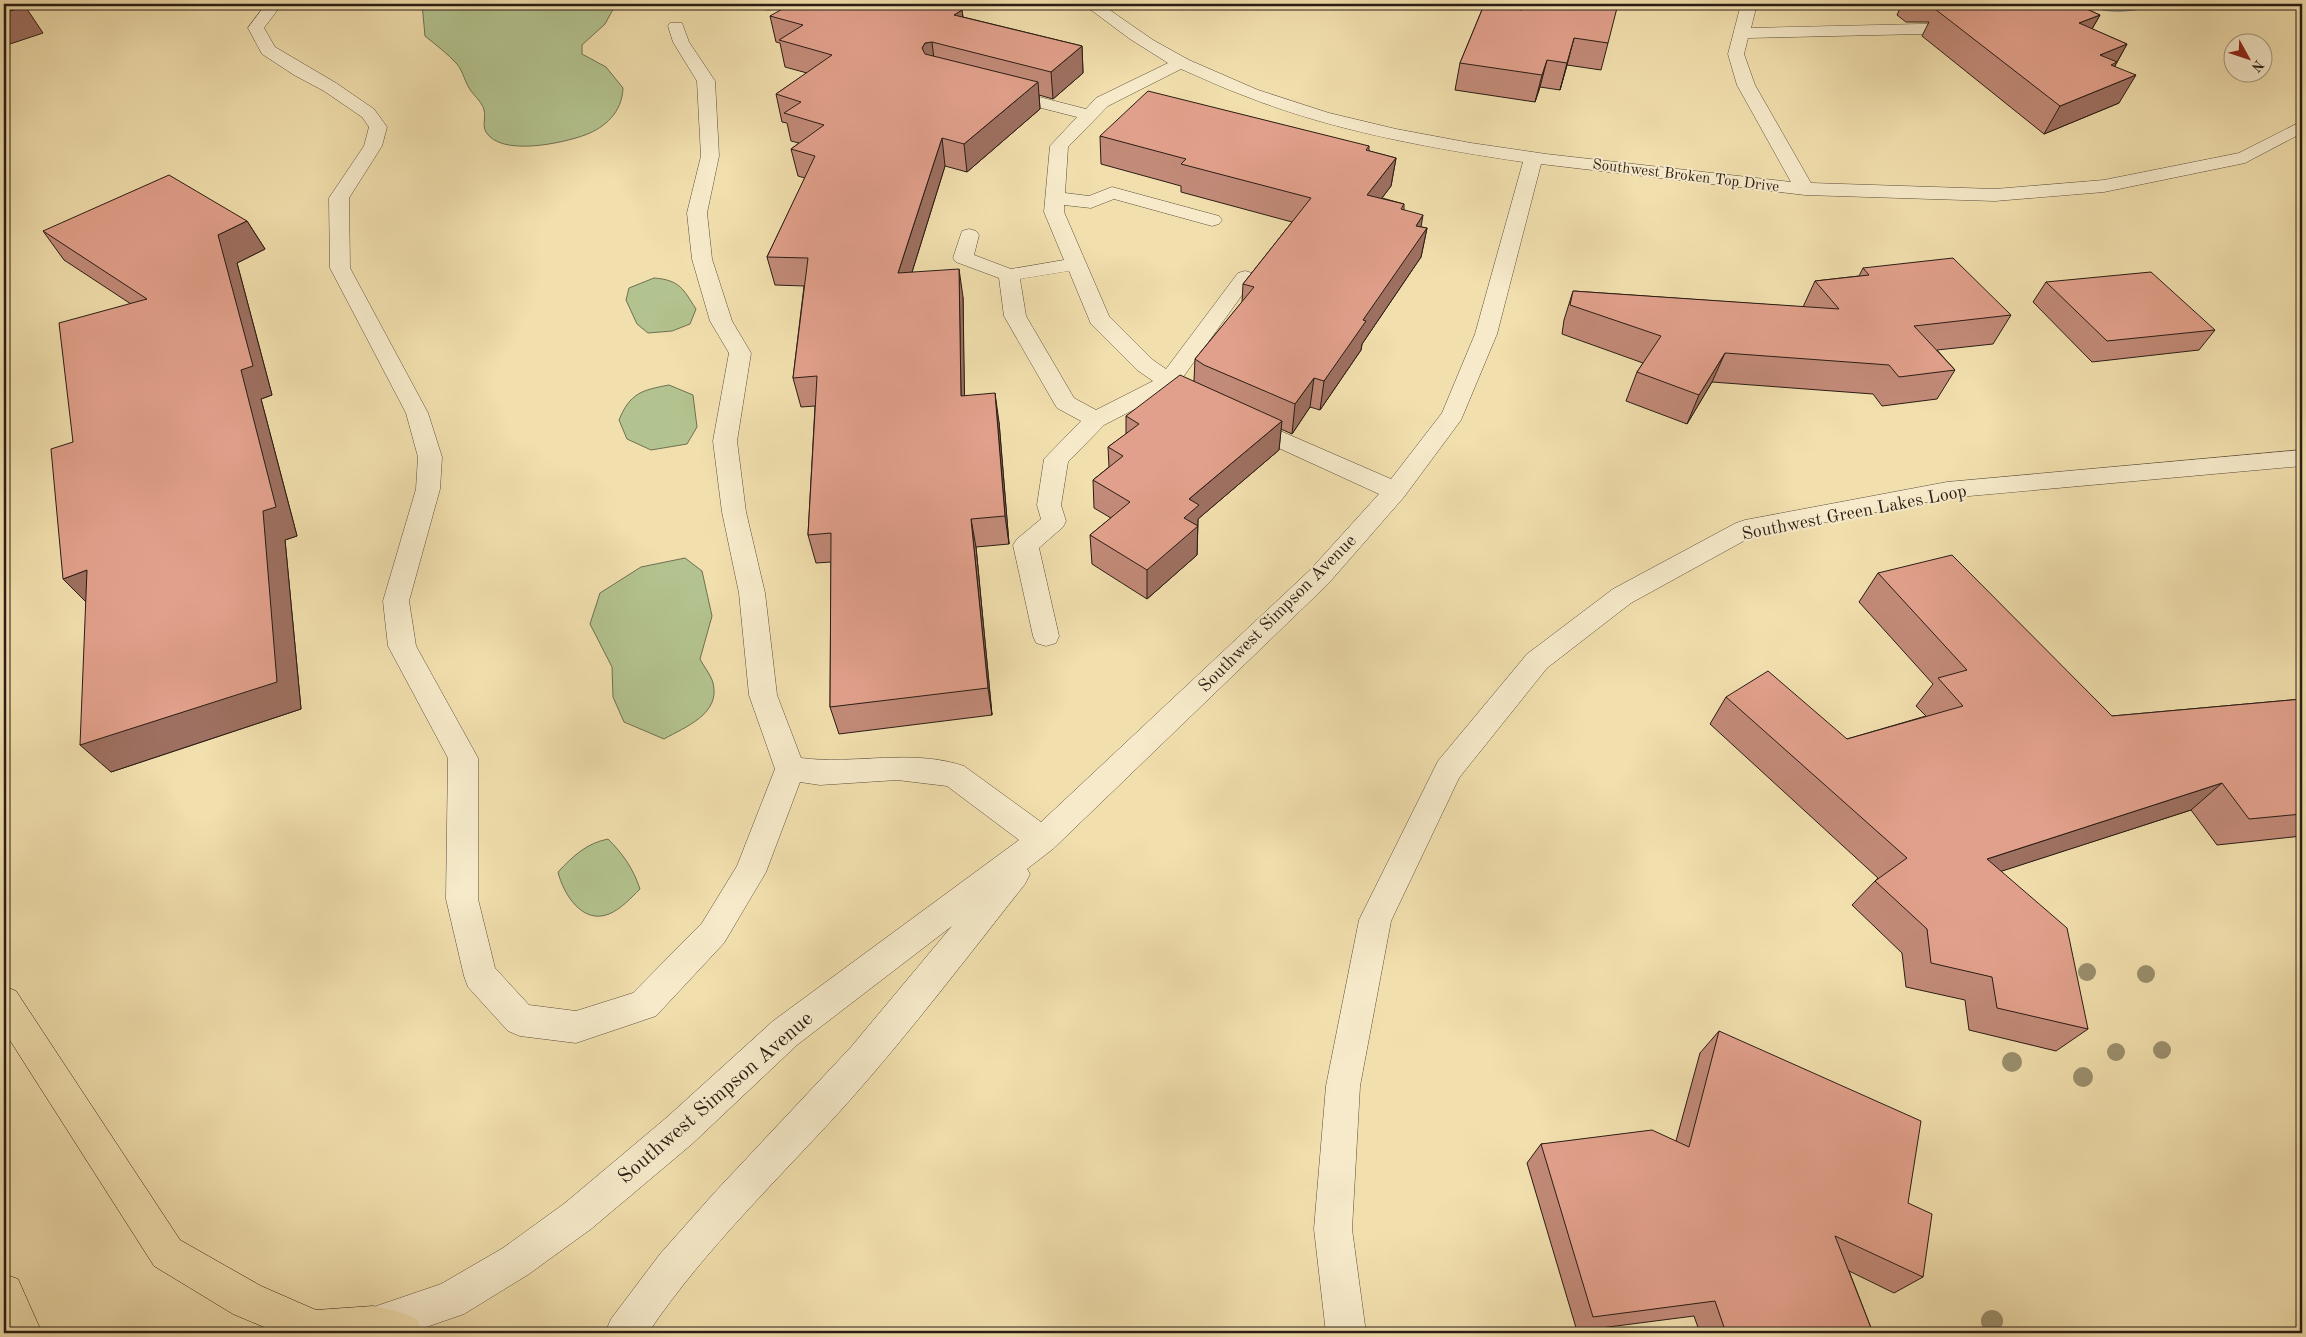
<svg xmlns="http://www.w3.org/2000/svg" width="2306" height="1337" viewBox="0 0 2306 1337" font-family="'Old Standard TT',serif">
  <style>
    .green { fill: #b3c38f; stroke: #6e7052 }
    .water { fill: #9ebab4; stroke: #707b74 }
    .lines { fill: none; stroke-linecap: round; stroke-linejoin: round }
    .minor-casing { stroke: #5c4d3a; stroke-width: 1 }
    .major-casing { stroke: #2a1c14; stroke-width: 1 }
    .minor { fill: #f6eaca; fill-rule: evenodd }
    .major { fill: #f1dfad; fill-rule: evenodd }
    .tree { fill: #9a8f6d }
    .wall { fill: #c28a78; stroke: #2a1c14 }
    .shaded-wall { fill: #9e7061; stroke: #2a1c14 }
    .building { fill: #e1a08b; stroke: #2a1c14 }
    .labels { text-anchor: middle; stroke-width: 4; stroke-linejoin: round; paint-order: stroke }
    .far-street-label { font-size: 15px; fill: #2a1c14; stroke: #f6eaca }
    .street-label { font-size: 18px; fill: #2a1c14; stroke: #f6eaca }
    .near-street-label { font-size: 21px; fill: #2a1c14; stroke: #f6eaca }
  </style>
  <rect width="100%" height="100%" fill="#f1dfad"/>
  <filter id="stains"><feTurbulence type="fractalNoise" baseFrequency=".004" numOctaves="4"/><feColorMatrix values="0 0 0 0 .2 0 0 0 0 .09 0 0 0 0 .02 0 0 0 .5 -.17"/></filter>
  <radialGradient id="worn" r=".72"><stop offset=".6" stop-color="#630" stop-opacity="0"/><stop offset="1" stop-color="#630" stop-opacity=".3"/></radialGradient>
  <g class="green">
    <path d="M422,4H616L605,24L582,45V54L606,67L623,88C622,112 606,127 585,135C563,143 501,157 486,132C482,125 486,117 484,110C483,104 475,96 471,91C465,83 463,71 457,64C448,54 436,45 425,36Z"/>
    <path d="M654,278C680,280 683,289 696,309L690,324L672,331L648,333L637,324L626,300L629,288Z"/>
    <path d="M669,385L693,395L697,427L687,444L651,450L627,439L619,420C630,393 642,390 669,385Z"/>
    <path d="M685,558L702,571L712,616L700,659C704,667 711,675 713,683C721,714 685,727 664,739L624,722L613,697L612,667L590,624L600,593L641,567Z"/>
    <path d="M608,839C623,854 633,868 640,889C631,898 621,909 609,914C582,925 563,893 558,872C573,856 587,843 608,839Z"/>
  </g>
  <path class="water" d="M2084,4H2157L2155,7C2130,11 2107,15 2084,4Z"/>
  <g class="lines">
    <g class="minor-casing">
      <g id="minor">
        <path d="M266,4H282L264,28L275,47L336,83L374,109L387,127L382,146L349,198L350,268L428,413L442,457L440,489L409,601L416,646L478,758V899L495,968L529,1005L576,1011L633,993L702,923L737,866L775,769L749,695L739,593L722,512L713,441L729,353L710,321L692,259L687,213L701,156L697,81L673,42L668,26L670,23H682L689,42L715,81L719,156L707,213L712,259L732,321L751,353L737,441L746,512L765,593L777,695L801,758C855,765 910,748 964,766L1041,822L1310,570L1379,494L1237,429L1233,424L1237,419L1245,416L1253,419L1391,479L1442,413L1475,334L1523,162C1430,148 1333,131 1245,96C1223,88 1202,78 1181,69L1108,106L1068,147L1065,193L1089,196L1112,187L1219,216L1222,220L1219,224L1212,226L1114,199L1091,208L1064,205V212L1109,316L1153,360L1166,369L1238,273L1245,271L1252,273L1255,277L1181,380L1207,398L1210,403L1207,408C1191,412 1180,400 1168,392L1104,425L1068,462L1061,505L1066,521L1063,527L1039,548L1059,636L1056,643L1046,646L1036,643L1033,636L1013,545L1017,539L1041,519L1037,505L1044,459L1081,421L1057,408L1054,403L1004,316L999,278L956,262L953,258L962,231L969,229L976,231L979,235L974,255L1011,269L1064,260L1044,212L1050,146L1077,117L998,97L995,93L998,89L1004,88L1086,109L1096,98L1168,63L1130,39L1083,4H1101L1153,40L1189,60L1258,90L1329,113L1396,129L1471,143L1546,154L1791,182L1737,85L1728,54L1741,4H1757L1751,28L1964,23L1970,25L1972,28L1970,31L1964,33L1748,38L1744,54L1755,85L1811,183L1995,189L2104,180L2239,153L2302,121V133L2245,163L2104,192L1995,201L1805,195L1541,164L1497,334L1461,420L1404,497L1328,584L1053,849L1027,869L1030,874L1025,884C968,956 912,1030 851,1099C782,1176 706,1247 648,1333H605L611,1319L660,1254L715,1192L851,1047L952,926L797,1045L692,1144L591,1229L529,1274L464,1314L409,1333H356L353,1326L359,1312L441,1284L503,1248L565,1203L666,1118L773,1021L1019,840L947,786L897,780L820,785L800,782L766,872L724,943L656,1016L576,1043L520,1036L508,1031L468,987L464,976L446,899L448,758L388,646L383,601L416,489L418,457L406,413L330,268L329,198L364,146L369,127L362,117L324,91L294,75L262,54L248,28ZM1069,271L1091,324L1137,370L1153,381L1096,410L1074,398L1026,316L1020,279Z"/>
        <path d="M762,4H780C776,10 769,11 762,9L760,6Z"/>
        <path d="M2302,450V466L1947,498L1751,537L1631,603L1547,668L1459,778L1391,921L1360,1086L1352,1229L1366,1333H1326L1314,1229L1326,1086L1359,920L1438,761L1527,654L1613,589L1736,523L1745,520L1947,482Z"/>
      </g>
    </g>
    <g class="major-casing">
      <g id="major">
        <path d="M4,986L16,991L180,1240L261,1286L316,1310L373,1306L403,1313L417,1319L423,1333H278L233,1314L154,1266L4,1031Z"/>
        <path d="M4,1274L18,1279L42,1333H4Z"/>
      </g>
    </g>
    <use href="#minor" class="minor"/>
    <use href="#major" class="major"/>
  </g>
  <g class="tree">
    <circle cx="2087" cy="972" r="9"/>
    <circle cx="2146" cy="974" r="9"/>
    <circle cx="2162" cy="1050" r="9"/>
    <circle cx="2116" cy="1052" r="9"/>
    <circle cx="2012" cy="1062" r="10"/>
    <circle cx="2083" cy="1077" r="10"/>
    <circle cx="1992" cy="1321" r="11"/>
  </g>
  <g class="wall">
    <path d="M1902,4H2081L2085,6L2084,8L2100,15L2092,29L2127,44L2115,66L2119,103L2044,134L1922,36L1929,22H1906L1897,15Z"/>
    <path d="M1484,5L1608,43L1601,70L1567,65L1560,90L1540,87L1535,102L1455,90L1460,63Z"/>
    <path d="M962,10L963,17L1082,46L1083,73L1053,99L1039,95L1040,109L967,172L945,166L912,272L963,297L964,396L999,422L1009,544L976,547L992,715L839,734L830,707L831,562L816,563L808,535L815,406L801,407L793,378L804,286L775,285L767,257L805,178L798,176L791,149L799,143L791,141L787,123L782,122L776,94L807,73L785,67L780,43L776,42L770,16Z"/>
    <path d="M1100,136L1369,146V151L1396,158L1391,186L1382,198L1404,204V210L1421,227L1427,228L1421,257L1362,344L1361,350L1320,410L1310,407L1292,434L1281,429L1279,450L1198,519L1197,555L1147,599L1092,564L1090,535L1111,518L1094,508L1093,480L1109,467L1108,447L1126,434V416L1194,381L1195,359L1242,302L1243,284L1292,222L1181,192V186L1101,164Z"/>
    <path d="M247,221L265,249L237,263L272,395L261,399L297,536L285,540L301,709L111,772L86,602L73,442L131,304L64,260L43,231Z"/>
    <path d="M1863,268L2011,315L1993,344L1937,350L1955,370L1937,399L1882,406L1873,394L1712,382L1687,424L1626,401L1637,372L1643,363L1562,334L1564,320L1573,291L1803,307L1815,281L1859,276Z"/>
    <path d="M2046,282L2215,330L2199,350L2092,362L2033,302Z"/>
    <path d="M1878,573L2112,716L2302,699V836L2217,845L2191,810L2001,871L2088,1029L2056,1051L1969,1030L1965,1000L1906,987L1902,953L1852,905L1875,881L1878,878L1710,724L1726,697L1847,739L1926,716L1916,706L1933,684L1859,602Z"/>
    <path d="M1719,1031L1908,1203L1923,1277L1894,1293L1849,1271L1873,1333H1700L1694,1316L1577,1331L1527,1163L1541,1144L1676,1141L1700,1053Z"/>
  </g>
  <g class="shaded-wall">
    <path d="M25,6L43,33L4,46V13Z"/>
    <path d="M962,10L965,36L954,15Z"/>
    <path d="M2100,15L2085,41L2079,23Z"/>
    <path d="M1574,38L1567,65L1560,90L1567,63Z"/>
    <path d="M932,42L935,68L929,69L922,48L925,43Z"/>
    <path d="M2127,44L2117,62L2101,89L2100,55Z"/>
    <path d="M1082,46L1083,73L1053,99L1051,72Z"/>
    <path d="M1547,60L1540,87L1535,102L1542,75Z"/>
    <path d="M2136,75L2119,103L2044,134L2060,106Z"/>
    <path d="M1038,82L1040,109L967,172L964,144Z"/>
    <path d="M942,138L945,166L903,301L898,273Z"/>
    <path d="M1396,158L1391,186L1363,223L1367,195Z"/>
    <path d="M1423,215L1419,239L1427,228L1421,257L1362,344L1361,350L1320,410L1324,381L1363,320L1416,226Z"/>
    <path d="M247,221L265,249L237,263L272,395L261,399L297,536L285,540L301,709L111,772L80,745L241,370L218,235Z"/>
    <path d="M959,269L963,297L965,425L961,396Z"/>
    <path d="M1725,353L1712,382L1687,424L1699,395Z"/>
    <path d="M1314,378L1310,407L1292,434L1295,404Z"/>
    <path d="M995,393L999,422L1009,544L1005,516Z"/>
    <path d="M1282,421L1279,450L1198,519L1197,555L1147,599V570L1184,518L1189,499Z"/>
    <path d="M971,519L976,547L992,715L988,688Z"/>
    <path d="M87,570L91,607L63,579Z"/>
    <path d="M2222,783L2191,810L1962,884L1987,859Z"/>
  </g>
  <g class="building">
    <path d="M4,4H22L25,6L4,13Z"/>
    <path d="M791,4H937L962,10L954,15L1082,46L1051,72L932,42L925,43L922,48L925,54L1038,82L964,144L942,138L898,273L959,269L961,396L995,393L1005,516L971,519L988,688L830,707L831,533L808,535L817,376L793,378L808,258L767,257L815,156L791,149L824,125L784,113L801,102L776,94L832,55L779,40L803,25L770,16Z"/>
    <path d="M1524,4H1618L1608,43L1574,38L1567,63L1547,60L1542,75L1460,63L1484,5L1522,10Z"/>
    <path d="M2014,4H2081L2085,6L2082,7L2100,15L2079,23L2127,44L2100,55L2117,62L2111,65L2136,75L2060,106L1935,9L2007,7Z"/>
    <path d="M1148,91L1369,146L1366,150L1396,158L1367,195L1404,204L1401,209L1423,215L1416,226L1427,228L1363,320L1366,321L1324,381L1314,378L1295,404L1204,365L1195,359L1254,287L1243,284L1311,198L1181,164L1186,159L1100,136Z"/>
    <path d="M169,175L247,221L218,235L253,366L241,370L276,507L263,511L277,682L80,745L87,570L63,579L51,449L73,442L59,323L147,299L43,231Z"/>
    <path d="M1953,258L2011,315L1914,326L1955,370L1899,377L1889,365L1725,353L1699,395L1637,372L1661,336L1570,305L1573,291L1839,309L1815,281L1869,275L1863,268Z"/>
    <path d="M2151,272L2215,330L2107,341L2046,282Z"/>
    <path d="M1180,375L1282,421L1189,499L1199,505L1184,518L1198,526L1147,570L1090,535L1130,502L1093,480L1123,456L1108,447L1139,424L1126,416Z"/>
    <path d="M1952,555L2112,716L2302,699V814L2249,819L2222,783L1987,859L2067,928L2088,1029L1997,1008L1992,977L1931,963L1927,929L1875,881L1907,858L1726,697L1768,671L1847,739L1963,706L1938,678L1967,670L1878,573Z"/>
    <path d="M1719,1031L1921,1121L1908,1203L1932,1214L1923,1277L1835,1236L1873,1333H1726L1715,1301L1593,1317L1541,1144L1652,1130L1689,1147Z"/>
  </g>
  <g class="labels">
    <g class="far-street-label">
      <text transform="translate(1686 175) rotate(7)" y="5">Southwest Broken Top Drive</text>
    </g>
    <g class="street-label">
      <text transform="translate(1854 512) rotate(-11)" y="6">Southwest Green Lakes Loop</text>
      <text transform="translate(1277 613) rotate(-45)" y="6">Southwest Simpson Avenue</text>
    </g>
    <g class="near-street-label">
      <text transform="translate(715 1097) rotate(-41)" y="7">Southwest Simpson Avenue</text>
    </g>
  </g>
  <rect width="2306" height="1337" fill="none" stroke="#f1dfad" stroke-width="20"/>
  <rect x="5" y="5" width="2296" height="1327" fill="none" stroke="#2a1c14" stroke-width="2.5"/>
  <rect x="10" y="10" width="2286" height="1317" fill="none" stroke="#2a1c14"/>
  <g transform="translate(2248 58) rotate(130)"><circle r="24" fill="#f6eaca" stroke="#a49881"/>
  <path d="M0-4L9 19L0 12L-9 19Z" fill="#8f2418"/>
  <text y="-8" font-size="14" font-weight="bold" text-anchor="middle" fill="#2a1c14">N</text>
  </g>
  <rect width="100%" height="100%" filter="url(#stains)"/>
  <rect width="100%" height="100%" fill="url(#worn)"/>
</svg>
